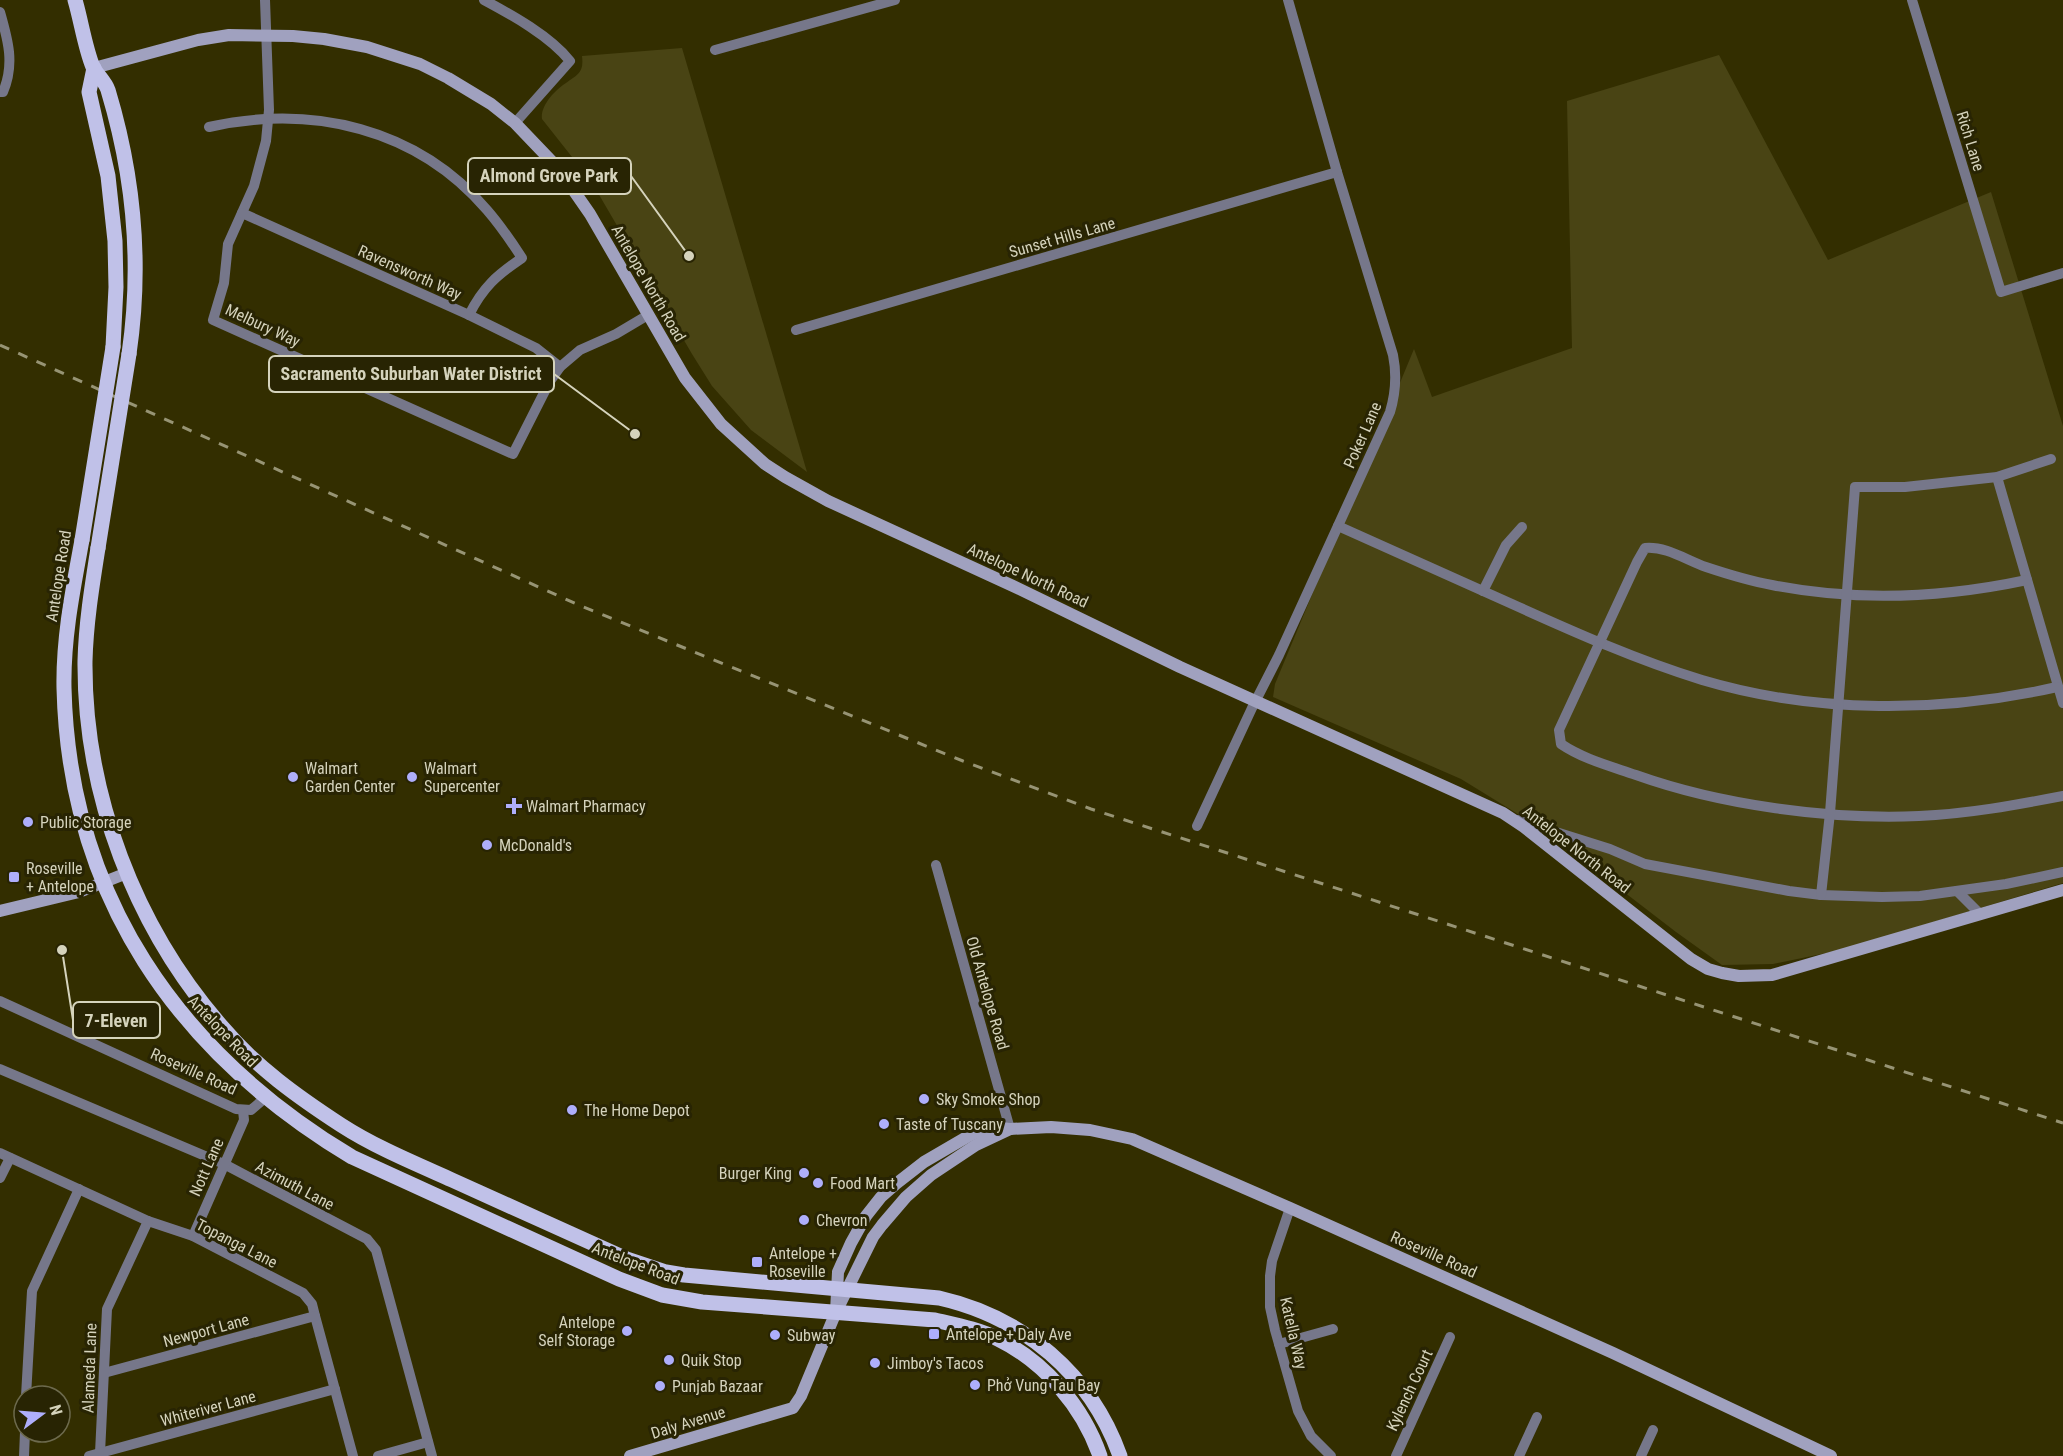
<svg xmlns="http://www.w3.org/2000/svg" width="2063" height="1456" viewBox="0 0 2063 1456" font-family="'Roboto Condensed',sans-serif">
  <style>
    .green { fill: #494414 }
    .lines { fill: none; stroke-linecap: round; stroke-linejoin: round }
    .street { stroke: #76778a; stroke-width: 10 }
    .secondary { stroke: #a0a1bf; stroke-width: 12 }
    .primary { stroke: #c0c1e8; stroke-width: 15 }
    .rail { stroke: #979474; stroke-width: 3; stroke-dasharray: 10 10; stroke-linecap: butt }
    .primary-bridge { stroke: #c0c1e8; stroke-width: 15 }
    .poi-dot { fill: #aeaefb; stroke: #282403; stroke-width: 2 }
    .labels { text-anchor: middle; stroke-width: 6; stroke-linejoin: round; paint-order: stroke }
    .street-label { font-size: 16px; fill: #d5d3bc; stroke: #282403 }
    .poi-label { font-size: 16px; fill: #d5d3bc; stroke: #282403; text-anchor: start }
    .leader { fill: none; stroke: #d5d3bc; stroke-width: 2 }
    .callout-dot { fill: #d5d3bc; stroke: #282403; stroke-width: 2 }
    .callout { fill: #282403; stroke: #d5d3bc; stroke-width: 2 }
    .callout-label { font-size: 18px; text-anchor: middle; font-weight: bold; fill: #d5d3bc }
  </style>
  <rect width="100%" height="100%" fill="#332e00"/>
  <g class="green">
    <path d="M682,48L807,472L751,430L712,386L692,354L591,181L542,119C540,106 555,90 566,83C578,74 584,73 582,56Z"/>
    <path d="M1719,55L1828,260L1991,192L2063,426V883L1841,950L1773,964L1722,965L1676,932L1542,829L1461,779L1273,697L1275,684L1414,349L1432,397L1572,348L1567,101Z"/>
  </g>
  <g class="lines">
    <g class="street">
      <path d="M265,0L269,110L266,141L254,186L228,244L224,283L213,320L513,454L550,381L560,367L580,350L616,334L648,315"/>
      <path d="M484,0C512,15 550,36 570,61L515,123"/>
      <path d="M1912,0L2001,292L2063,273"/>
      <path d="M0,12C8,40 15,64 3,92H0"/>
      <path d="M715,50L895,0"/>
      <path d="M209,127C312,104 417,128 487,210C500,225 511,241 522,258C497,275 483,287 469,315"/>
      <path d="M242,213L469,315L536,348L560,367"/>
      <path d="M796,330L1337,172"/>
      <path d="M1997,477L2063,703"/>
      <path d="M1338,526C1396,552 1454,578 1512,604C1574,632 1637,660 1702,680C1816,714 1942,713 2057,687"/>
      <path d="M2027,580C1942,598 1857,602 1772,585C1750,581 1727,574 1706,567C1686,560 1666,546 1645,548L1637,562L1559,730L1561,744C1583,759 1610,766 1636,775C1720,805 1830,820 1919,816C1967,814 2016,805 2063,796"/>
      <path d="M1483,591L1506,545L1522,527"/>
      <path d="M1518,820L1610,849L1645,864L1789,891L1821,895L1882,897L1920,896L2006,884L2063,872"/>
      <path d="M1197,826L1252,708L1279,655L1390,412C1396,392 1397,375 1393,355L1337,172L1288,0"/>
      <path d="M936,865L1010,1129"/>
      <path d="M1957,891L1980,914"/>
      <path d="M1821,895L1830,813L1855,487H1905L1997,477L2051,459"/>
      <path d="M0,1001L236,1109L251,1110L265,1098"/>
      <path d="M0,1069L224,1164L367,1239L376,1250L432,1456"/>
      <path d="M0,1153L148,1221L193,1236L303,1293L312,1304L315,1316L353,1456"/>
      <path d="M0,1178L10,1158"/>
      <path d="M1290,1208L1272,1261L1270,1276V1307L1275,1330L1298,1411L1311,1436L1331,1456"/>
      <path d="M193,1236L244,1120L243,1110"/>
      <path d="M1279,1344L1333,1329"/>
      <path d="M104,1373L315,1316"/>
      <path d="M26,1396L32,1291L79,1189"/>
      <path d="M100,1453L107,1309L148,1221"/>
      <path d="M24,1456L25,1432"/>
      <path d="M89,1456L335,1389"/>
      <path d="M378,1456L428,1442"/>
      <path d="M1396,1456L1450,1337"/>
      <path d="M1519,1456L1537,1417"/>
      <path d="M1641,1456L1653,1430"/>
    </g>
    <g class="secondary">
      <path d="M94,68L198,40L229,35L293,36L324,39L367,47L420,64L448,78L491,104L515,123L558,168L590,214L685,378L721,424L765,464L785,477L828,501L1013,586L1180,667L1503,813L1524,827L1691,959L1708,969L1722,973L1739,976L1772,975L2063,890"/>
      <path d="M0,911L79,892L127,873"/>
      <path d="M836,1312L838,1272L851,1243L866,1216L881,1197L897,1183L924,1162L972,1134L992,1127L1010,1129L1051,1127L1090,1130L1132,1139L1290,1208L1613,1353L1831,1456"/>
      <path d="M630,1456L793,1408L801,1396L836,1312L873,1237L882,1225L906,1197L931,1175L976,1145L1010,1129"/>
    </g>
    <g class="primary">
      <path d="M75,0C81,20 85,48 93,67C97,75 105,81 108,90C134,176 142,265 129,354"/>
      <path d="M94,68L89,92L108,176L115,241L116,287L113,347"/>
      <path d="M82,540C73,589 63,638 64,688C69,896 177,1052 352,1157L619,1279L662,1295L702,1302L935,1320C956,1325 978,1329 998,1339C1045,1362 1083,1407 1100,1456"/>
      <path d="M98,548C92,586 86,623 85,661C84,794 135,928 223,1028C256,1067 298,1097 341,1125C375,1147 414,1163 452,1180C510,1206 569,1233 627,1259L666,1272L684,1275L939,1298C1023,1317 1091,1374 1120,1456"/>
    </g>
    <path class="rail" d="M0,345L581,606L963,761L1091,809L2063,1123"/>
    <g class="primary-bridge">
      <path d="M82,540L113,347"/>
      <path d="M98,548L129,354"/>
    </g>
  </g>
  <g class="poi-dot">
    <circle cx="293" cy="777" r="6"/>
    <circle cx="412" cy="777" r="6"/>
    <path d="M511 797h6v6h6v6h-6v6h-6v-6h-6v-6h6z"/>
    <circle cx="28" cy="822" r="6"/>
    <circle cx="487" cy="845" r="6"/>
    <rect x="8" y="871" width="12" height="12" rx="3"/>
    <circle cx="924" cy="1099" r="6"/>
    <circle cx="572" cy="1110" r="6"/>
    <circle cx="884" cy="1124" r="6"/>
    <circle cx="804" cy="1173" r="6"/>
    <circle cx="818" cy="1183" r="6"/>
    <circle cx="804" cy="1220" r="6"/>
    <rect x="751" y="1256" width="12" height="12" rx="3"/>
    <circle cx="627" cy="1331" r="6"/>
    <rect x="928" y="1328" width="12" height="12" rx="3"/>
    <circle cx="775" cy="1335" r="6"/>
    <circle cx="669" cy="1360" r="6"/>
    <circle cx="875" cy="1363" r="6"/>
    <circle cx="975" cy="1385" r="6"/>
    <circle cx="660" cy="1386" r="6"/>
  </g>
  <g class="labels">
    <g class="street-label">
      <text transform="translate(1971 141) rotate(73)" y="6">Rich Lane</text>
      <text transform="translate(1062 237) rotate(-16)" y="6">Sunset Hills Lane</text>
      <text transform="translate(410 272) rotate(24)" y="6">Ravensworth Way</text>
      <text transform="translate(649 283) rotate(60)" y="6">Antelope North Road</text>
      <text transform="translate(263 325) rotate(25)" y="6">Melbury Way</text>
      <text transform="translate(1362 435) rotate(-66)" y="6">Poker Lane</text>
      <text transform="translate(1028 575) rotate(25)" y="6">Antelope North Road</text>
      <text transform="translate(58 576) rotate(-81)" y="6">Antelope Road</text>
      <text transform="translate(1577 849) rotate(38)" y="6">Antelope North Road</text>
      <text transform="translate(988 993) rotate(74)" y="6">Old Antelope Road</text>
      <text transform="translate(223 1031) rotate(46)" y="6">Antelope Road</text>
      <text transform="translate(194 1071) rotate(24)" y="6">Roseville Road</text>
      <text transform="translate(206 1167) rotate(-66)" y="6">Nott Lane</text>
      <text transform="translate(295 1185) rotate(28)" y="6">Azimuth Lane</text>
      <text transform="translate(237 1243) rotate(27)" y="6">Topanga Lane</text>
      <text transform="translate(1434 1254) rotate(24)" y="6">Roseville Road</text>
      <text transform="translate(636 1263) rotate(21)" y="6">Antelope Road</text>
      <text transform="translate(206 1330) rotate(-15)" y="6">Newport Lane</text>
      <text transform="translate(1294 1333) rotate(77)" y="6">Katella Way</text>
      <text transform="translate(89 1368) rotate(-88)" y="6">Alameda Lane</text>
      <text transform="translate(1409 1390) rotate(-65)" y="6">Kylench Court</text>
      <text transform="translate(208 1408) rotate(-15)" y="6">Whiteriver Lane</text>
      <text transform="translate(688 1422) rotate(-17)" y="6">Daly Avenue</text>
    </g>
    <g class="poi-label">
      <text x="305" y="774">Walmart<tspan x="305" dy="18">Garden Center</tspan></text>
      <text x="424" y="774">Walmart<tspan x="424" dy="18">Supercenter</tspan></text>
      <text x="526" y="812">Walmart Pharmacy</text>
      <text x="40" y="828">Public Storage</text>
      <text x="499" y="851">McDonald's</text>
      <text x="26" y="874">Roseville<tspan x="26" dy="18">+ Antelope</tspan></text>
      <text x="936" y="1105">Sky Smoke Shop</text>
      <text x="584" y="1116">The Home Depot</text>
      <text x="896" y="1130">Taste of Tuscany</text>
      <text x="792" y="1179" text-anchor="end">Burger King</text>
      <text x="830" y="1189">Food Mart</text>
      <text x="816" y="1226">Chevron</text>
      <text x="769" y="1259">Antelope +<tspan x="769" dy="18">Roseville</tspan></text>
      <text x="615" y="1328" text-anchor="end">Antelope<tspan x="615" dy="18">Self Storage</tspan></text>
      <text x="946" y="1340">Antelope + Daly Ave</text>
      <text x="787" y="1341">Subway</text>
      <text x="681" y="1366">Quik Stop</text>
      <text x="887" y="1369">Jimboy's Tacos</text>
      <text x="987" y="1391">Phở Vung Tau Bay</text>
      <text x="672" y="1392">Punjab Bazaar</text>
    </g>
  </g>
  <path class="leader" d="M689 256L631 176M635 434L554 374M62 950L73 1020"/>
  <g class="callout-dot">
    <circle cx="689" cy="256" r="6"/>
    <circle cx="635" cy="434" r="6"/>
    <circle cx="62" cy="950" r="6"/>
  </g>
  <g class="callout">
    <rect x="468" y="158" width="163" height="36" rx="6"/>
    <rect x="269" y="356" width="285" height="36" rx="6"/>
    <rect x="73" y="1002" width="87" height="36" rx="6"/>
  </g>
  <g class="callout-label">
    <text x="549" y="182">Almond Grove Park</text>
    <text x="411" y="380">Sacramento Suburban Water District</text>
    <text x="116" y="1027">7-Eleven</text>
  </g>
  <g transform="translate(42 1414) rotate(74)"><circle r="28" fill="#282403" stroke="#6d6a4d" stroke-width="1.5"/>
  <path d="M0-4.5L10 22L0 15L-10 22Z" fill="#aeaefb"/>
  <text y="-9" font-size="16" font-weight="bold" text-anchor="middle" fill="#d5d3bc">N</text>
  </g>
</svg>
